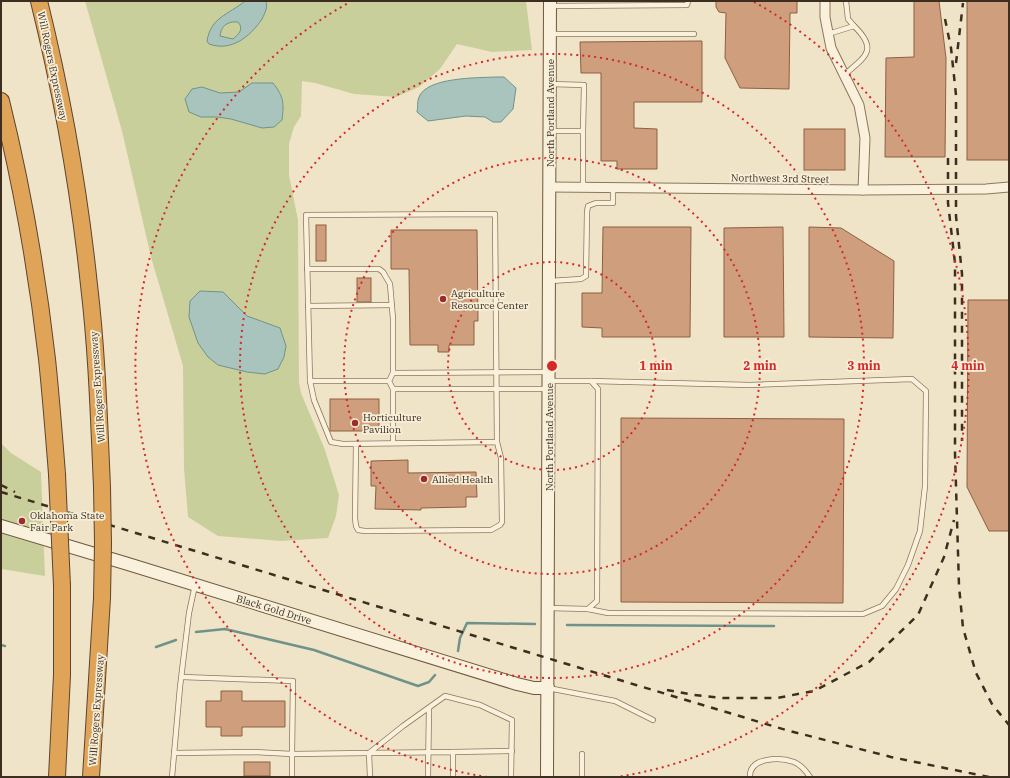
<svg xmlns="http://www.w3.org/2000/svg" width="1010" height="778" viewBox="0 0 1010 778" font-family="'IBM Plex Serif',serif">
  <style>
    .green { fill: #c9cf9b }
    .water { fill: #a9c4bc; stroke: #6f938a; fill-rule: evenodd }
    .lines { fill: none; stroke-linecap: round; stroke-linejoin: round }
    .stream { stroke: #6f938a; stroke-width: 2.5 }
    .building { fill: #cf9f7d; stroke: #8d5f41 }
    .lane-casing { stroke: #8d765c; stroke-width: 6 }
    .street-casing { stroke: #8d765c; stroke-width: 11 }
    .secondary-casing { stroke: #6f573f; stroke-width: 14 }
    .highway-casing { stroke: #5b4430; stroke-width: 18 }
    .lane { stroke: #faf1dc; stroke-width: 4.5 }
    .street { stroke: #faf1dc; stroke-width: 9 }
    .secondary { stroke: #faf1dc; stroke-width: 12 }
    .highway { stroke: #e0a458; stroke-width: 16 }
    .rail { stroke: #3d2e20; stroke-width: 2.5; stroke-dasharray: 7 7; stroke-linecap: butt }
    .highway-bridge-casing { stroke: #5b4430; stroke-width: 18; stroke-linecap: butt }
    .highway-bridge { stroke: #e0a458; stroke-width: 16 }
    .ring { fill: none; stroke: #d62828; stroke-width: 2; stroke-dasharray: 2 4 }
    .poi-dot { fill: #9e2a2b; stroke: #f7eed8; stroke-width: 1.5 }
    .labels { text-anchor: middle; stroke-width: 3.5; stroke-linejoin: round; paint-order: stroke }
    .street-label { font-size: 10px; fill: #3d2e20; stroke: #f7eed8 }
    .poi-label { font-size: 10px; fill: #3d2e20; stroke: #f7eed8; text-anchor: start }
    .centre { fill: #d62828; stroke: #f7eed8; stroke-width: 2 }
    .ring-label { font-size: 12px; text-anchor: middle; font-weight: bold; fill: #d62828; stroke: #f7eed8; stroke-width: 3.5; stroke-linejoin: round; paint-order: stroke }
  </style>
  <rect width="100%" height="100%" fill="#f0e4c8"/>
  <g class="green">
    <path d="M85,1H526L532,50L492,52L457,44L440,69L419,87L396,97L354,94L315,83L302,81L301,116L294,127L289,144V175L298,220L299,382L301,393L325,450L339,495L336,516L328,538L281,541L218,536L188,517L184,469L183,366L151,257L122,131Z"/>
    <path d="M1,443L11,453L41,472L45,576L1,569Z"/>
  </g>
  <g class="water">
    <path d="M245,1H266C268,7 265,13 262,19C250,37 231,52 209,44L207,41C211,17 228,15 245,1ZM232,22H238C244,29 239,34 233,39L220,36C221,28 224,24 232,22Z"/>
    <path d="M495,77H504L516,88L513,109L501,122H493L485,117L466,116L428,121L417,112C418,108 417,101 419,97C427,77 477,78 495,77Z"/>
    <path d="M252,83H273C284,97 284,103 282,120L274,127L262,128L231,119L217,117H201L189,112L185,99L192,89L202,87L220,93L239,92Z"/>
    <path d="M200,291L223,292L247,316L280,328L286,346L284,357L278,369L265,374L247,372L218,365L208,357L198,343L189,317L190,301Z"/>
  </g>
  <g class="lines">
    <g class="stream">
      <path d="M567,625L774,626"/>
      <path d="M196,632L225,629L314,650L418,686L429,682L435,675"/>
      <path d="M1,645L5,646"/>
      <path d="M156,647L176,640"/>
      <path d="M458,651L460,638L467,623L535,624"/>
    </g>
  </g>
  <g class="building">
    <path d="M716,1H797V13H790L789,89L740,88L725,58L726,13L719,12L716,7Z"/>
    <path d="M914,1H939L946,58L945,157H885L886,58L914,57Z"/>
    <rect x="967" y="1" width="42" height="159"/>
    <path d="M702,41V102H634V128L657,129V169H617V161H601V73H581L580,42Z"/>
    <rect x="804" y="129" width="41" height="41"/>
    <rect x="316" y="225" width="10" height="36"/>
    <path d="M603,227H691L690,337H602V328L582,327V293H602Z"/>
    <path d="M783,227L784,337H724V228Z"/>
    <path d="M809,227L841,228L894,261L893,338L809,337Z"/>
    <path d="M391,230H477L478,321H474V345H449V352H438V345H410L409,269H391Z"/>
    <rect x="357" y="278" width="14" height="24"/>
    <path d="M968,300H1009V531H989L967,487Z"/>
    <rect x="330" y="399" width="49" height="32"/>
    <path d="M621,418L844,419L843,603L621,602Z"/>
    <path d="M408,460V473L476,472L477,497H466V507L421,508V510L375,509L376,486H371V461Z"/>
    <path d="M221,691H242V701H285V727H242V736H221V727H206V701H221Z"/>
    <rect x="244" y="762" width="26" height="14"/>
  </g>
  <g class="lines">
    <g class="lane-casing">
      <g id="lane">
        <path d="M846,1L848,19L854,26"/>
        <path d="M550,6L687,5L688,1"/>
        <path d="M550,34H694"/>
        <path d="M828,34L854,26C879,50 865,57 844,75"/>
        <path d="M550,84L584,85L583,131H551"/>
        <path d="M583,187V131"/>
        <path d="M307,269H379L383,272L390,284L393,319V373L389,381L393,389V443"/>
        <path d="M550,281L581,279L586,276L587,212L588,206L596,203H613V187"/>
        <path d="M308,306L392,305"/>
        <path d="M393,373L548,372"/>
        <path d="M310,381H389"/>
        <path d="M393,389H547"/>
        <path d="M356,444L355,518L356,526L358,530L365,531L491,530L500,525L502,522L501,458L497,442L495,214L306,215L310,381L314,400L331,442L343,444L497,442"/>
        <path d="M549,608L588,609L597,601L598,389L591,381H549"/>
        <path d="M588,609L608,613L863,614L882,606L896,589L908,565L920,531L925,486L926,391L912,379L750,385L591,381"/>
        <path d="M548,688L615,701L653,720"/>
        <path d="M453,752L512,751"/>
        <path d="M174,753L253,752L292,754L293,681L182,677"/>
        <path d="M582,754V777"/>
        <path d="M172,777L180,687L189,613L195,585"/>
        <path d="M292,777V754L369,753L403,726L445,696L480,705L512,720L511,777"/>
        <path d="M370,777L369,753L453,752V777"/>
        <path d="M428,777L429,708"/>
        <path d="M750,777C749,757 780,757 794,762C801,765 806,771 810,777"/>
      </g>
    </g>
    <g class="street-casing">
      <g id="street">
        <path d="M825,1V17L831,48L859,105L865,138L863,190"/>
        <path d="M550,187L863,190L986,189L1009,187"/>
      </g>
    </g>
    <g class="secondary-casing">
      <g id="secondary">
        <path d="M1,526L128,564L517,684L534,688H548"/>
        <path d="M547,777L550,1"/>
      </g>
    </g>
    <g class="highway-casing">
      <g id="highway">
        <path d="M39,1C62,94 79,189 89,285C97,352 99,420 102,487"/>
        <path d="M1,101C22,186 37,272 47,359C51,397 54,436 57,474"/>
        <path d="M57,777L62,675V586"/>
        <path d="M91,777L102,598"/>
      </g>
    </g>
    <use href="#lane" class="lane"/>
    <use href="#street" class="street"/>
    <use href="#secondary" class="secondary"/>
    <use href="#highway" class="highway"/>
    <g class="rail">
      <path d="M945,19L951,48L956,95V216L962,274V441"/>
      <path d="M956,63L963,3"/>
      <path d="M948,158V203L955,263V453L959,586L963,628L976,673L992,704L1009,725"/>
      <path d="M1,485L15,492"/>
      <path d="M1,492L636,685L786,730L891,757L989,777"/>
      <path d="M667,690L694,695L723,698H777L814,691L869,662L918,615L944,557L954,520"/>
    </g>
    <g class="highway-bridge-casing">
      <g id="highway-bridge">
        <path d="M57,474L62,586"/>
        <path d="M102,598L103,543L102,487"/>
      </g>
    </g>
    <use href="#highway-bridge" class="highway-bridge"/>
  </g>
  <g class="ring">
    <circle cx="552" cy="366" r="104"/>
    <circle cx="552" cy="366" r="208"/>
    <circle cx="552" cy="366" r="312"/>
    <path d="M487 777A416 416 0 0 1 350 2M754 2A416 416 0 0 1 617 777"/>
  </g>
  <g class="poi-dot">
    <circle cx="443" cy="299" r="4"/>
    <circle cx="355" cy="423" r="4"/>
    <circle cx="424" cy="479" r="4"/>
    <circle cx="22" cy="521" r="4"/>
  </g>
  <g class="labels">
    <g class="street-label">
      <text transform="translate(53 66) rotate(78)" y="4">Will Rogers Expressway</text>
      <text transform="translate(550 113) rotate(-90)" y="4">North Portland Avenue</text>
      <text transform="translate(780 178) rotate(1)" y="4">Northwest 3rd Street</text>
      <text transform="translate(97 387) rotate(-94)" y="4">Will Rogers Expressway</text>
      <text transform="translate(549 437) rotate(-90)" y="4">North Portland Avenue</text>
      <text transform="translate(274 609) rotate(17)" y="4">Black Gold Drive</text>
      <text transform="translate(96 710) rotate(-86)" y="4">Will Rogers Expressway</text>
    </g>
    <g class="poi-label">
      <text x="451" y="297">Agriculture<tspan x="451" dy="12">Resource Center</tspan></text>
      <text x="363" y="421">Horticulture<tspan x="363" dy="12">Pavilion</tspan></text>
      <text x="432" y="483">Allied Health</text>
      <text x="30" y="519">Oklahoma State<tspan x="30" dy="12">Fair Park</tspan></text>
    </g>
  </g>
  <circle cx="552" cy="366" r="6" class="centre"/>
  <g class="ring-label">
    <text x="656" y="370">1 min</text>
    <text x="760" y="370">2 min</text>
    <text x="864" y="370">3 min</text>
    <text x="968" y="370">4 min</text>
  </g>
  <rect width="1010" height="778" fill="none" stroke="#3d2e20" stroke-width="4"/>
</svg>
